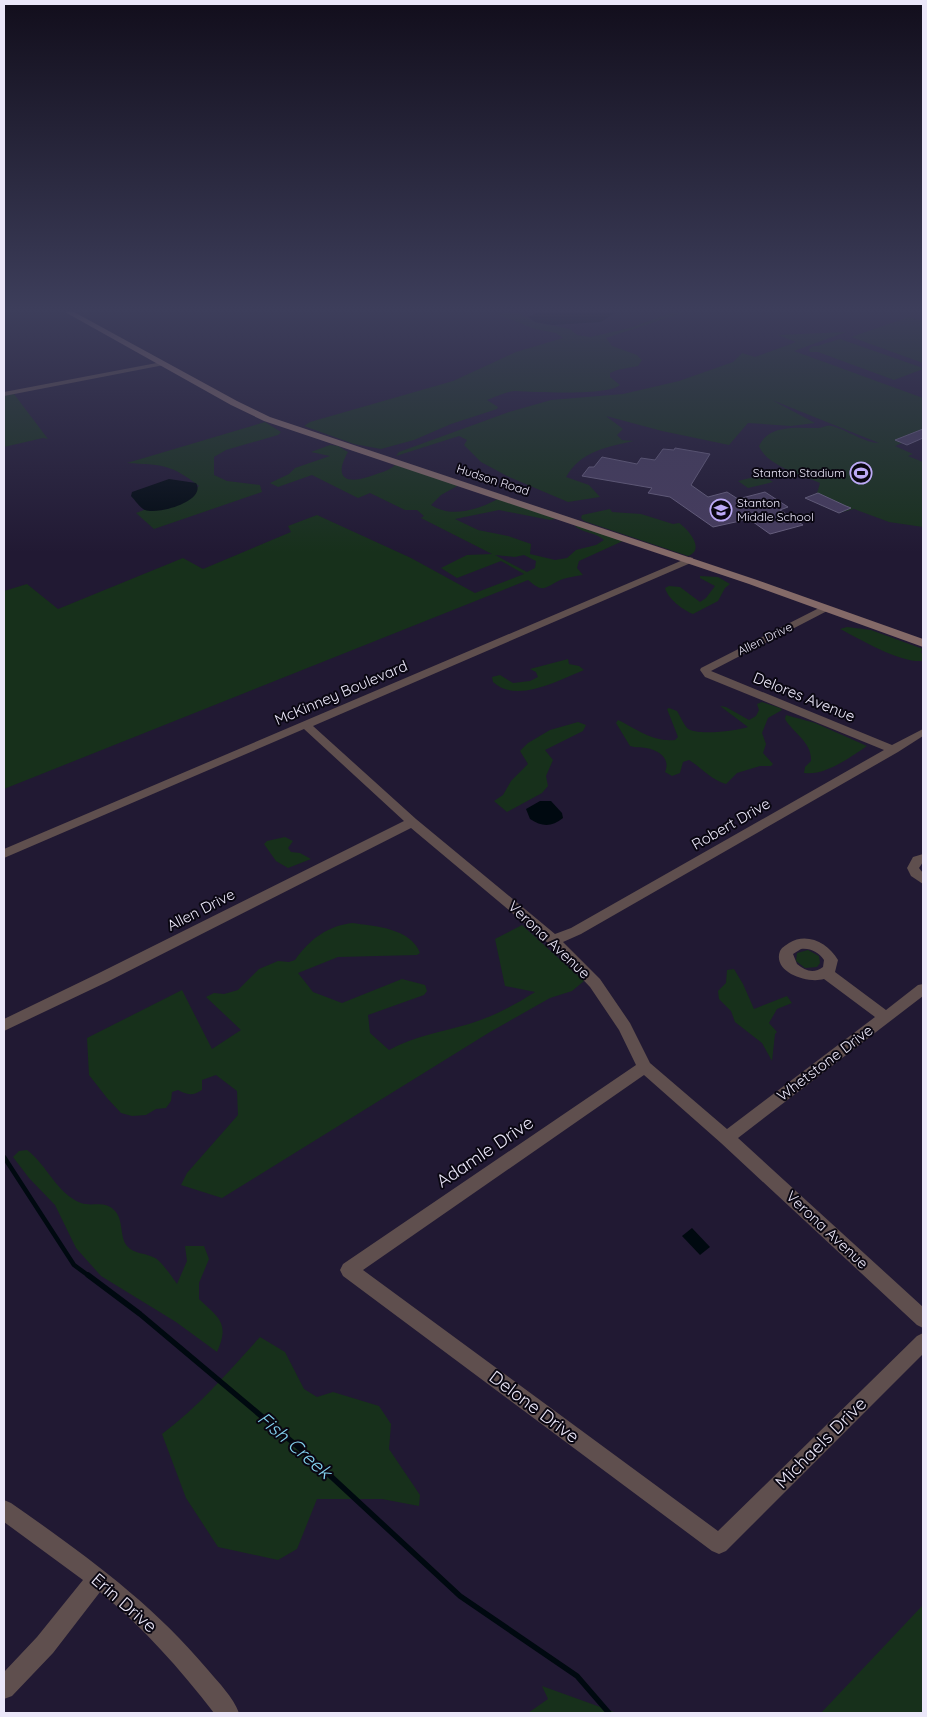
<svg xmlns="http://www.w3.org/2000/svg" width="927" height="1717" viewBox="0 0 927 1717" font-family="Quicksand,sans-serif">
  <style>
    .green { fill: #17301b; fill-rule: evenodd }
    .water { fill: #000910 }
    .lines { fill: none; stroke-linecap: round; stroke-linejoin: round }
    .stream-far1 { stroke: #000910; stroke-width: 4.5 }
    .stream { stroke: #000910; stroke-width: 5.5 }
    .building { fill: #463c5e; stroke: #68607f }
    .street { fill: #5f4f4e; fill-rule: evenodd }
    .secondary { fill: #846a68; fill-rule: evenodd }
    .labels { text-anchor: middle; stroke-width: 4; stroke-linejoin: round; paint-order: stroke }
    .far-poi-label { font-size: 12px; fill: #ebe7f9; stroke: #0a0712; text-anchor: end }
    .far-street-label { font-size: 12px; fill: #ebe7f9; stroke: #0a0712 }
    .street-label { font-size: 15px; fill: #ebe7f9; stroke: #0a0712 }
    .near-street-label { font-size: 18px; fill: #ebe7f9; stroke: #0a0712 }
    .near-water-label { font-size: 19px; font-style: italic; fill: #81d0ec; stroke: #0a0712 }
  </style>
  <rect width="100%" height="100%" fill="#211933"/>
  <g class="green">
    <path d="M516,312L535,322L570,329L577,335L590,337L630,328L674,312H685L606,338L612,346L637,355L642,360L638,366L617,370L610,373V377L620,385C608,396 535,392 516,391C507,391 495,397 487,400L498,407L497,409L451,424L414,440L381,449L354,444L304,426L310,422L453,381L516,352L563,338L556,333L535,329L497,314Z"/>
    <path d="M909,317L923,321V363L851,337Z"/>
    <path d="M846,332L794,351L923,398V434L895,446L913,454L908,456L923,462V527L889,522L854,509L839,513L805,498L817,493L820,483C801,474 767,466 759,446C769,424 797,428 818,428C823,428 827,424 832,426C847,430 865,443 879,443L772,400L815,423L791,426L748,423L729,445L662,431L606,416L623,429L617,435L622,440L634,441C607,447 581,451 566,477L589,485L600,497L568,502L507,476L481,462L464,445L467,440L459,436L396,456L399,452L509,412L551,400L623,394L679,381L733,362L742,353L755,357L796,342L778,335Z"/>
    <path d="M840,339L923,368V369L894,380L818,352H810L809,349L813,346H817Z"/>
    <path d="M14,394L48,439L43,438L4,447V395Z"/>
    <path d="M265,422L281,432L278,435L226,450L214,457V475L227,481L260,485L262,492L154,529L136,513L144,510L168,509L199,486C171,464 162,465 127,463Z"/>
    <path d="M330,445L338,446L348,452C333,478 346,485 371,476C381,472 388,472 396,464L459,485L441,495L431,505C453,519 479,509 500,498L559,518L550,520L499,510L455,519L478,530L508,536L531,544L530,554L555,560L567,558L576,550L596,545L604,540C596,532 582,533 575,526L577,524L625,540L579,561L577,568L583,575C576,576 569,577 563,579C545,586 545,595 528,580L4,789V591L27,584L58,609L183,558L203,569L291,532L288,526L317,515L411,558L475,593L524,574L501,561L457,578L441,568L467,555L492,554L421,518L424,516L417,510H405L370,493L358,498L312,475L278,487L270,483L289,474L295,468L330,456L311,452ZM495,555L515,557L524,555L536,561L535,568L527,572Z"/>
    <path d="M762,475L773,482L748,488L738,481Z"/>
    <path d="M610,509L612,512L641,514L673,524L679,523C688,529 706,550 688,556L584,521L581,518L582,515Z"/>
    <path d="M700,576L718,577L730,584L725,588L718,601L693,614C683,610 668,599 665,588L669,586L680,587L700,602L706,598L715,586L700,578Z"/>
    <path d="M847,627L871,630L923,649L921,652L923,655V661C899,663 862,640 840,629Z"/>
    <path d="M568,659L569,664L579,666L584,670C559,680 516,704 493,682L492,677L500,675L513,683L530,681L538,677L536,672L530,669Z"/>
    <path d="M762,702L780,708L782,710L768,718L762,733L766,744L763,753L773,764L771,766H760L737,773L726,784C711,780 702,768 689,760L683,762L680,773L672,776L665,772C671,759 659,750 646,748C641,747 636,748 630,746L616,723L618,720C637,729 652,742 675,740L678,737L667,709L669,708L677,711C680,716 683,723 687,728C695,736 737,731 748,727L720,706L726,707L749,720L756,716L759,710L757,704Z"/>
    <path d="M786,715L815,723L867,746C849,758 825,776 804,773L805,767L811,761C812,742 794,734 785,719Z"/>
    <path d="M578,722L586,725L583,731L545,750L553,760L546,776L548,786L542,793L507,812L494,801L503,795L511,781L528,764L520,751L528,743L550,730Z"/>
    <path d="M285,837L293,841L288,848L291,852L300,853L311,859L288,868L276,861L264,844L267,841Z"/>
    <path d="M352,923C374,926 411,928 420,953L417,955L338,957L298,973L313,992L342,1003L402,979L425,985L427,991L424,995L368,1015L370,1033L389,1050C414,1036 442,1032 469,1024C492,1017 515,1005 535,992L505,986L495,939L522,925L584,981L572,991L550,998L490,1032L222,1198L181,1185L187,1173L238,1115L237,1091L216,1075L202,1080V1090C193,1096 187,1095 178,1090L172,1092L171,1101L166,1108L156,1109L146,1115L132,1116L121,1113L107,1098L89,1075L87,1038L182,990L212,1049L241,1030L206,997L214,993L224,994L238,990L259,969L278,961L289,962L295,960C309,940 327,926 352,923Z"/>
    <path d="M808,950L819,956L820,963L817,967L805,968L796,961L797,953Z"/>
    <path d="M734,969L743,984L754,1009L787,996L792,1003L777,1009L769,1023L777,1032L775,1034L772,1061L762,1043L735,1022L731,1011L719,999L718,991L726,983L727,970Z"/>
    <path d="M27,1150C48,1166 56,1193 81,1203C93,1207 104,1200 114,1210C124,1219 119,1236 127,1246C133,1254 147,1253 155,1258C161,1261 173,1278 177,1284L187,1261L185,1246H204L209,1259L199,1283V1299C219,1318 230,1323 217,1352L176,1322L101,1276L76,1248L55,1205L29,1178L13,1157L19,1151Z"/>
    <path d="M260,1337L285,1352L304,1389L317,1397L333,1392L379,1406L391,1424L389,1449L420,1495L419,1506L382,1499H317L297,1549L278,1560L218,1547L186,1498L162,1434C199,1406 229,1371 260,1337Z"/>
    <path d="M923,1605V1713H821Z"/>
    <path d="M542,1686L617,1713H528L548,1699Z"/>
  </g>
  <g class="water">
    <path d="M538,312H611L613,314L601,322L552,325L535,322L528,317Z"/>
    <path d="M169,479L196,483C207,501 158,515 145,510C140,508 135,500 131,496L132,492Z"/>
    <path d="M540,801H551L562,813L563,818C552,827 542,827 530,819L526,809Z"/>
    <path d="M692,1228L710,1247L700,1255L682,1236Z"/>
  </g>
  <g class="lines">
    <path class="stream-far1" d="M4,1157L74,1265L89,1276"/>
    <path class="stream" d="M88,1275L140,1314L309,1456L460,1596L577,1676L609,1713"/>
  </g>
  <g class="building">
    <path d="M923,429V438L907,445L895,440Z"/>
    <path d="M675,448L710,454L691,485L708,497L727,492L738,499L765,492L788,507L780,510L803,525L770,534L749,519L713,527L670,497L648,493L652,488L582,476L589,467H594L602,457L637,464L641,458L655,460L663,449L674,450Z"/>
    <path d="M818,493L846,506L851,508L839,513L805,498Z"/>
  </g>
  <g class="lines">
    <g class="street">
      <path d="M162,362L164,363V365L4,396V392Z"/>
      <path d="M690,557L693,558V562L313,726L416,819L555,934L571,928L884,750L705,677L700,670L701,668L823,606H829V610L711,671L892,745L923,729V736L898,752L581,934L563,942L600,979L630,1023L650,1063L727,1129L875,1017L824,979C807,984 772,972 780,951C782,947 785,946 789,943C807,932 828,943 838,960L835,972L886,1010L918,985L923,984V996L738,1138L923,1307V1328L917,1325L721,1143L644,1075L363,1270L718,1531L917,1336L923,1333V1354L726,1551L719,1554L712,1551L343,1276L340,1270L343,1264L636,1065L619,1030L590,987L548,943L411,828L107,982L4,1031V1019L97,974L404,821L304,729L4,858V849ZM801,949C811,948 818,952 824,960L823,967C814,974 805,971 797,964L793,954Z"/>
      <path d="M923,854V862L919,868L923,873V884L911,876L907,868L913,857Z"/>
      <path d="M4,1500L11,1503C84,1554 151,1602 208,1670C219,1683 233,1697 239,1713H214C180,1669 143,1627 100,1592L53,1653L12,1696L4,1699V1672L37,1637L83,1580L4,1522Z"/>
    </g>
    <path class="secondary" d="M65,312H74L237,401L270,417L757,580L923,639V647L749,584L264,421L231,405Z"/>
  </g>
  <linearGradient id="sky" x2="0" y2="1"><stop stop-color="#120e1c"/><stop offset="0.56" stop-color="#3d3e5b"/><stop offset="1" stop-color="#3d3e5b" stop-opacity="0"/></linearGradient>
  <rect width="927" height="553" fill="url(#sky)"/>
  <defs>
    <g id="stadium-ring" transform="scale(1.125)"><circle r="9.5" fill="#0a0712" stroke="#bcaaf6" stroke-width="1.5"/><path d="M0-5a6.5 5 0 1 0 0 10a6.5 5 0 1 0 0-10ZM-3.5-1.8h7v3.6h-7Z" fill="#bcaaf6"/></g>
    <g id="school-ring" transform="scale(1.125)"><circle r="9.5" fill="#0a0712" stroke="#bcaaf6" stroke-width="1.5"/><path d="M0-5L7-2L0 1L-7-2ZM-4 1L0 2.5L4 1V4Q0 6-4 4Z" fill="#bcaaf6"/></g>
  </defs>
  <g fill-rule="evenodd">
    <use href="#stadium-ring" x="861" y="473"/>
    <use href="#school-ring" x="721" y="510"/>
  </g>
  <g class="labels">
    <g class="far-poi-label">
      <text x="845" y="477">Stanton Stadium</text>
      <text x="737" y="507" text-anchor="start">Stanton<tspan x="737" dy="14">Middle School</tspan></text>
    </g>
    <g class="far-street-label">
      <text transform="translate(493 480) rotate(18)" y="4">Hudson Road</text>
      <text transform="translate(765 639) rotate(-26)" y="4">Allen Drive</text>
    </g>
    <g class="street-label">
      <text transform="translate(341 693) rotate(-23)" y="5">McKinney Boulevard</text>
      <text transform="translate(804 697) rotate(22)" y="5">Delores Avenue</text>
      <text transform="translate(731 824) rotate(-30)" y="5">Robert Drive</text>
      <text transform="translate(201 910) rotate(-27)" y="5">Allen Drive</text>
      <text transform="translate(549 940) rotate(43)" y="5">Verona Avenue</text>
      <text transform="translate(825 1063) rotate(-37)" y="5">Whetstone Drive</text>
      <text transform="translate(827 1230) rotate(43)" y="5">Verona Avenue</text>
    </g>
    <g class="near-street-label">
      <text transform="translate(485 1152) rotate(-34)" y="6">Adamle Drive</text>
      <text transform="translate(534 1407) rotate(37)" y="6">Delone Drive</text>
      <text transform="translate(821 1443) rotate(-45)" y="6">Michaels Drive</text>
      <text transform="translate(124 1603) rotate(41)" y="6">Erin Drive</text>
    </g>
    <g class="near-water-label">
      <text transform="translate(295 1445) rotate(41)" y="7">Fish Creek</text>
    </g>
  </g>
  <rect width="927" height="1717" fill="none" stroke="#ebe7f9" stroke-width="10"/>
</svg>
